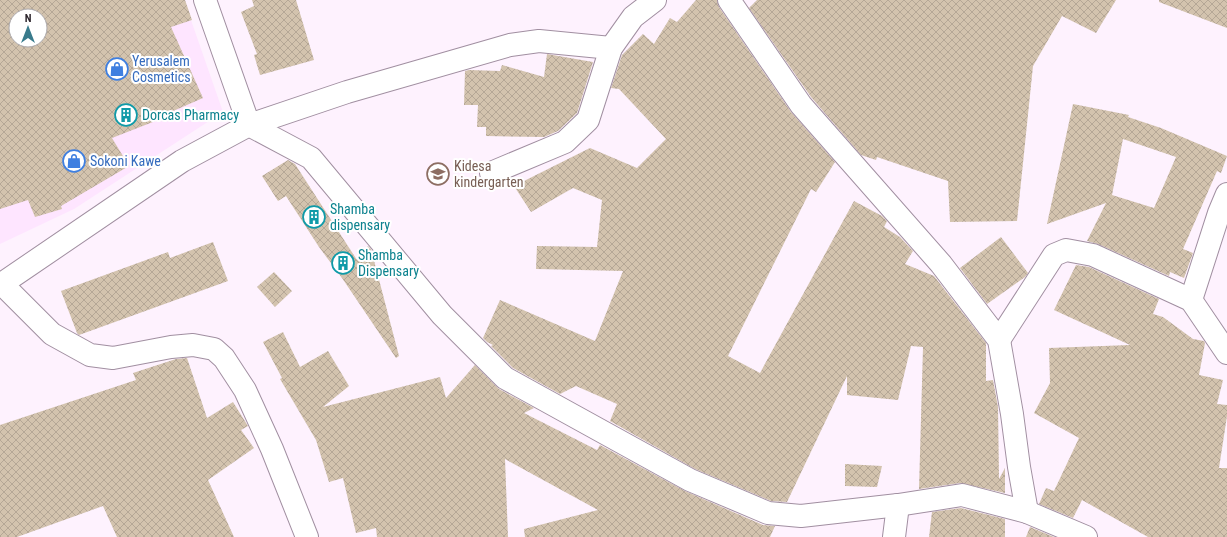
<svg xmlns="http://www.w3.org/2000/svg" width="1227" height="537" viewBox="0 0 1227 537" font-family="'Roboto Condensed',sans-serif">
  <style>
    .built { fill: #fee5ff; fill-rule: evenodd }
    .building { fill: url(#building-cross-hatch); fill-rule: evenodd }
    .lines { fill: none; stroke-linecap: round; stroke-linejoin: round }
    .minor-casing { stroke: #a18fa1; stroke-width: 24 }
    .minor { stroke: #fff; stroke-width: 22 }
    .labels { text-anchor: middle; stroke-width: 4; stroke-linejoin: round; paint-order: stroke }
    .shop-label { font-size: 14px; fill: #366cbe; stroke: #fff; text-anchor: start }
    .culture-label { font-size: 14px; fill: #0d838f; stroke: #fff; text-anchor: start }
    .education-label { font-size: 14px; fill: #785e54; stroke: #fff; text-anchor: start }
  </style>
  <defs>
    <pattern id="building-cross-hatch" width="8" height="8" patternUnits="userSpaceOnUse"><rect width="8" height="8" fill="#d3c3ae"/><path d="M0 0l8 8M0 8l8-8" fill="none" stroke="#b5a796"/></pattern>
  </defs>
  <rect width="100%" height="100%" fill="#fef2fe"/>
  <path class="built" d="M0,0H184L223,112L74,209L0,244ZM16,16H40V40H16Z"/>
  <g class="building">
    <path d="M0,0H185L192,20L171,27L203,98L157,118L158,120L112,138L129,166L61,206L62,209L35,217L28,200L0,209ZM16,16H40V40H16Z"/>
    <path d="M252,0H296L314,60L260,75L254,55L257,54L241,12L254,6Z"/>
    <path d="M696,0H717L719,7L791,112L835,162L816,192L811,189L728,356L760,373L854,201L882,216L887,221L884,227L900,237L913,251L905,264L934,276L986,343V381L993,380L998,407L999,479L1005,468V493L960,483L919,489L923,347L911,346L898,400L847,395V376L787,502L771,501L695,469L610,421L617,404L576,386L560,394L513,368L491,346L493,345L487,342L483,338L500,300L595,341L623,271L536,269L537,246L597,247L602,200L573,188L531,212L514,186L590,148L637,168L666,139L619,89L611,88L622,55L643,34L654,44L670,18L677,22Z"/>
    <path d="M757,0H1116L1096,33L1062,16L1033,66L1017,221L950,222L948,181L877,157L876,160L861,155L811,97L749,8Z"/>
    <path d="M1159,0H1227V28L1159,2Z"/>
    <path d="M547,54L593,62L577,113L558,131L544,137L486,136V127H477L478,105H464L465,71L469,70L500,71L502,65L544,77Z"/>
    <path d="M1073,104L1129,115L1128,117L1161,128L1227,156L1221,173L1217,171L1183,249L1193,253L1184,278L1170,272L1169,276L1098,244L1087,241L1106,203L1047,224ZM1123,139L1176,157L1154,208L1112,195Z"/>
    <path d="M288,160L295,164L357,260L368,246L371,249L399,356L396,358L342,278L319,247L286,196L278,201L262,176Z"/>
    <path d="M1001,237L1028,273L1025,277L987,304L960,268Z"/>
    <path d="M213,242L228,281L79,335L77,333L61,291L168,252L170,258Z"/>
    <path d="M1076,265L1089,267L1159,299L1153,314L1163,317L1193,339L1204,341L1205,343L1199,375L1223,380L1217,404L1227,405V416L1219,468H1227V537H1148L1082,500L1073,518L1039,504L1046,488L1054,491L1079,438L1034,413L1050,383L1049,348L1130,345L1054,310Z"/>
    <path d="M274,272L292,291L275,307L257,287Z"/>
    <path d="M283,332L300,367L328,351L349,386L323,407L440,377L446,398L475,365L499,389L534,408L524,413L597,450L600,445L685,491L763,525L775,526L770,537H525L524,529L598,510L505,459L508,537H377L376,528L356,533L343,478L329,482L316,440L280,379L282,378L263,342Z"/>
    <path d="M187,358L207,418L233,402L248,426L241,430L254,448L208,480L234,537H117L103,506L17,537H0V425L136,380L133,373L176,359Z"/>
    <path d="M845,464L882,466L877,487L845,486Z"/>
    <path d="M961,508L1005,519V537H929L932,512Z"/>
    <path d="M1030,527L1054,537H1026Z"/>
  </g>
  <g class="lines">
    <g class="minor-casing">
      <g id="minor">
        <path d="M205,0L249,125L311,158L442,315L505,378L690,480L768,513L801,516L898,505L962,495L1027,512L1086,537"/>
        <path d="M729,0L801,105L941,264L999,340L1012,414L1019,467L1027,512"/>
        <path d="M491,173L565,142L588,120L611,48L633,17L655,0"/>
        <path d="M2,284L52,334L90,355L113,358L171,347L193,345L214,349L224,358L245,390L272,449L307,537"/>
        <path d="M0,285L182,161L249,125L347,92L510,45L539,41L611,48"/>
        <path d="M1191,300L1219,213L1227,194"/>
        <path d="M999,340L1054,255L1066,250L1093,255L1191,300L1227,353"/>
        <path d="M894,537L898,505"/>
      </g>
    </g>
    <use href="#minor" class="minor"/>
  </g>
  <defs>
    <g id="shop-ring" transform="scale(1.15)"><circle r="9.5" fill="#fff" stroke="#3f7fe0" stroke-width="1.5"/><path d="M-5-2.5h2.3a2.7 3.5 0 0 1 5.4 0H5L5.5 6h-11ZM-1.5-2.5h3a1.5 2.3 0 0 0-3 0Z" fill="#3f7fe0"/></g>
    <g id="building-ring" transform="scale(1.15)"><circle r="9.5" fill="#fff" stroke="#0f9aa8" stroke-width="1.5"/><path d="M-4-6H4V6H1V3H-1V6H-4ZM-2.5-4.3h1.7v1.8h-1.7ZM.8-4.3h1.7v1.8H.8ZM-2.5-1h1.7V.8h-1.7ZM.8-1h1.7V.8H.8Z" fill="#0f9aa8"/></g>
    <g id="school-ring" transform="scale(1.15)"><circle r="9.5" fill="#fff" stroke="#8d6e63" stroke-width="1.5"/><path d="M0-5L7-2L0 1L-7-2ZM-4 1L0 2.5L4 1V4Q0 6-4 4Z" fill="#8d6e63"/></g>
  </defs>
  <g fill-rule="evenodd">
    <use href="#shop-ring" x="117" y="69"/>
    <use href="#building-ring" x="126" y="115"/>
    <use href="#shop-ring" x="74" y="161"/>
    <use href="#school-ring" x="438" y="174"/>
    <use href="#building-ring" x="314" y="217"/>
    <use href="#building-ring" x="343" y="263"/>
  </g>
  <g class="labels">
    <g class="shop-label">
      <text x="132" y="66">Yerusalem<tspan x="132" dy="16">Cosmetics</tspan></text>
      <text x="90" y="166">Sokoni Kawe</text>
    </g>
    <g class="culture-label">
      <text x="142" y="120">Dorcas Pharmacy</text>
      <text x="330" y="214">Shamba<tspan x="330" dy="16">dispensary</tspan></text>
      <text x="358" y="260">Shamba<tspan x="358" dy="16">Dispensary</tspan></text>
    </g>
    <g class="education-label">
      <text x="454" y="171">Kidesa<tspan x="454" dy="16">kindergarten</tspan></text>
    </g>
  </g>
  <g transform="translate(28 28)"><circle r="19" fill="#ffffff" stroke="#aba8ab"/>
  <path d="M0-3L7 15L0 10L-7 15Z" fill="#397b8c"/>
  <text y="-6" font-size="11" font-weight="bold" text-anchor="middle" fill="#2d262d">N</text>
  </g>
</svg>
